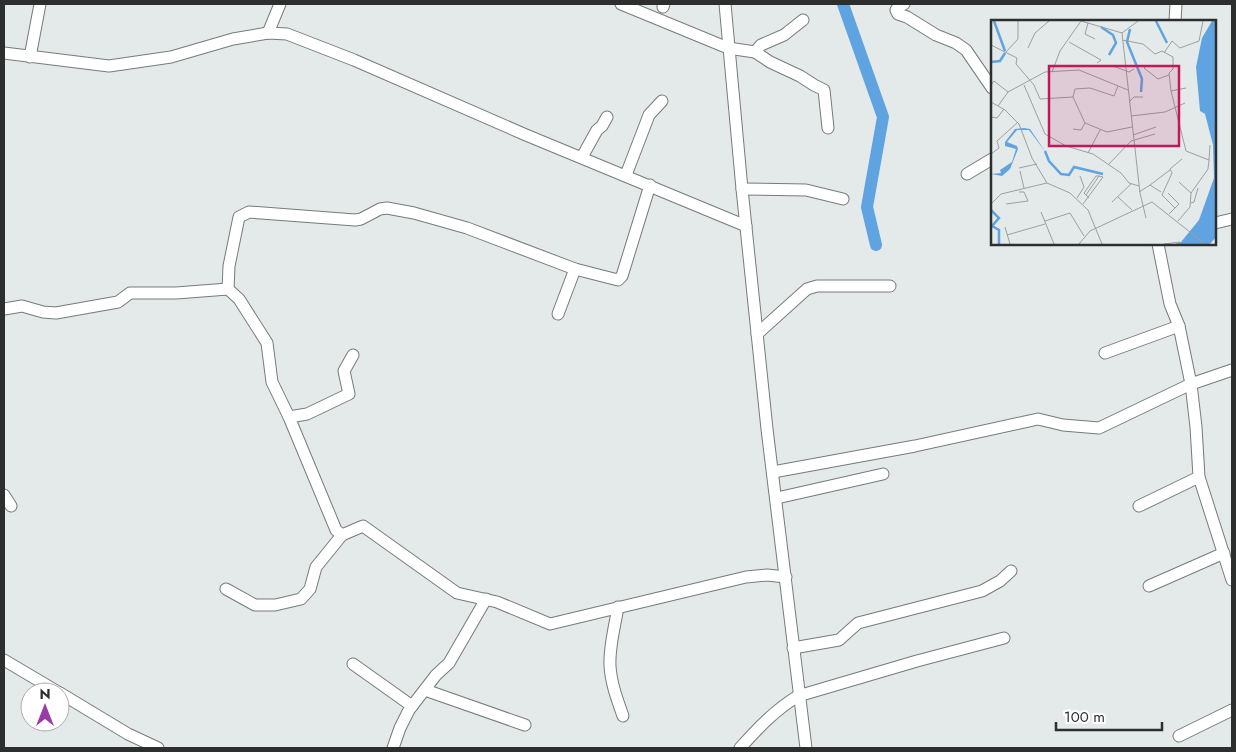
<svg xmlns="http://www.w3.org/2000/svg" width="1236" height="752" viewBox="0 0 1236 752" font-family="Jost,sans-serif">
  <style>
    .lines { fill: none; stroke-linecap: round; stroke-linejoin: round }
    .river { stroke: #5fa4e0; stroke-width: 12 }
    .minor-casing { stroke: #757b7b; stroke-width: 13 }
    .minor { stroke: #fff; stroke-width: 11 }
    .inset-river { fill: none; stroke: #5fa4e0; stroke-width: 2.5 }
    .inset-road { fill: none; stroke: #9b9f9f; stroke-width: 1 }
    .view { fill: #c2185b; fill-opacity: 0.15; stroke: #c2185b; stroke-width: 2.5 }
    .inset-edge { fill: none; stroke: #2d2f2f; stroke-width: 2.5 }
  </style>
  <rect width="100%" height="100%" fill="#e4eaea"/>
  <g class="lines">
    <path class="river" d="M843,4L883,117L867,207L876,245"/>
    <g class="minor-casing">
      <g id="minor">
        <path d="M621,4L728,48L755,52L761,45L784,35L803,20"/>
        <path d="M725,4L742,189L767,429L806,748"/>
        <path d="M904,4L898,7L896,10L898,14L907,17L936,35L956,43L966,50L992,88"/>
        <path d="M663,7L664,4"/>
        <path d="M1175,21L1176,4"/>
        <path d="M268,33L280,4"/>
        <path d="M755,52L770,62L800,76L814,85L824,90L828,128"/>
        <path d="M4,53L109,66L171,57L233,39L268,33L287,34L354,60L526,135L746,226"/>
        <path d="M30,57L40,4"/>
        <path d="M582,157L597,130L602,126L607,117"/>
        <path d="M967,174L992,159"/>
        <path d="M626,175L649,115L662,101"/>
        <path d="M742,189L806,190L843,199"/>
        <path d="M1215,223L1232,219"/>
        <path d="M1158,244L1170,304L1179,326L1191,384L1196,427L1199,477L1232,580"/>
        <path d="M228,289L229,266L239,217L249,212L355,220L361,219L380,209L387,208L414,213L467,228L575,269L618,280L622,276L650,185"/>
        <path d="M4,309L22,306L43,312L56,313L118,302L130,293H176L228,289L239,299L267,343L272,382L289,417L336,530L342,535L363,526L457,593L497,602L550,624L746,577L767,575L786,577"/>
        <path d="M558,314L575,269"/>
        <path d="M757,334L807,289L817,286H890"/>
        <path d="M1105,353L1179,326"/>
        <path d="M289,417L307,414L349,394L344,371L353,355"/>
        <path d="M773,472L915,446L1038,419L1063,425L1099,428L1191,384L1232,370"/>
        <path d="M4,495L11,506"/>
        <path d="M777,498L883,474"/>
        <path d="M1139,506L1199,477"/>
        <path d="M1149,586L1224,553"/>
        <path d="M226,589L255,605H275L301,599L310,589L316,567L342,535"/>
        <path d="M618,607C615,626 609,646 610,666C611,683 617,699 623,716"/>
        <path d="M793,648L839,640L858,623L982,591L1000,581L1011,571"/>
        <path d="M4,660L58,692"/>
        <path d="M353,664L412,706"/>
        <path d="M425,690L525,725"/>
        <path d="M60,693L128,734L158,748"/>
        <path d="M1179,736L1232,710"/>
        <path d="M393,748L400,728L409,710L436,675L449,663L486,599"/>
        <path d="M740,748C758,728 775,710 798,696L917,661L1004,638"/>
      </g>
    </g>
    <use href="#minor" class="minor"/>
  </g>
  <g transform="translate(991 20)">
    <rect width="225" height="225" fill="#e4eaea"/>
    <path d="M221,1H225V217L219,224H184L190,222L208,200L223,158L222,125L214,94L209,91L205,47L211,18ZM33,108L39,109L56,134L38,110H26L16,122L26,126L27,129L19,149L11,156L0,154L10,153L9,150L21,142L25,129L14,126V122L24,109Z" fill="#5fa4e0"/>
    <path class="inset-river" d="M3,1L14,31M165,1L176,23M110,7L122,15L125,23L118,35M139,9L136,22L151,59L150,72M0,42L9,41L14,33M54,131L58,141L70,154L78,155L83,147L112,154M0,190L8,198L1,206L8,210V224"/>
    <path class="inset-road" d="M90,1L131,13L149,173L155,198M97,3L94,14L104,19M131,13L147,1M131,20L152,24L164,34L171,31L182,37V49L178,53L180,71L195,131L218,140L219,125M78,22L110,40L106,43M0,25L26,38L25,44L43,65L49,79L82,77M37,28L44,13L58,1M15,32L27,19V1M173,33L181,21L189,28L208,21L212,1M156,45L153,48L167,59L178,55M122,46L138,52L143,49M61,52L69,31L90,1M0,65L3,61L17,72M33,65L54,114L75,126L102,134L130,153L138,163L148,166M127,66L123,76L99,68L84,69L82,77L94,103L116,112L141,107M180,71L195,68M0,82L14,90L28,104L41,138L56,163L79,173L97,190L111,224M138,82L143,77H152M7,86L17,72L54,52L88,50L137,70M140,96L174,92L194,83M0,97L6,98L13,89M82,109L90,110L94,103M142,115L165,107M97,133L109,110M0,134L8,128L6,121L26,103M117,145L140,121L164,114M28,148L46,144M29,151L33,168M188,162L200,173M159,165L179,150M148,172L159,165L170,172M177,173L188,184L178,194M95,175L108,156M127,177L141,190M86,178L93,167L89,156M98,178L93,173L105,156H108M121,182L140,164M200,183L203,182L207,168M0,184L10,174L56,163M15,184L37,181L33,172H28M92,184L112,157L108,156M184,188L171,175L181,153L179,149L191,139M50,192L63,224M54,201L79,193L93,216M187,201L199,187L200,173L217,149L218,140M14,207L19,224M16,215L54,204M88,224L99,211L161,182L214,224M173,224L189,222"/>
    <path class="view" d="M58,46H188V126H58Z"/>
    <rect width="225" height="225" class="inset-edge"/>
  </g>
  <rect width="1236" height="752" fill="none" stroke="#2d2f2f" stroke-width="10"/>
  <g transform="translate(45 707)"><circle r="24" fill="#ffffff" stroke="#abacac"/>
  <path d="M0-4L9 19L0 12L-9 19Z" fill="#993ca5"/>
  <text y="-8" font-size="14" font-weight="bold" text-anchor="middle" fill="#2d2f2f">N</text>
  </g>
  <path d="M1056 722v8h106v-8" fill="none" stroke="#2d2f2f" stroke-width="2.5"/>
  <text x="1064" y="722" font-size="15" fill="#2d2f2f" stroke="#ffffff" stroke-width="4" paint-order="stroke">100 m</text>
</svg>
